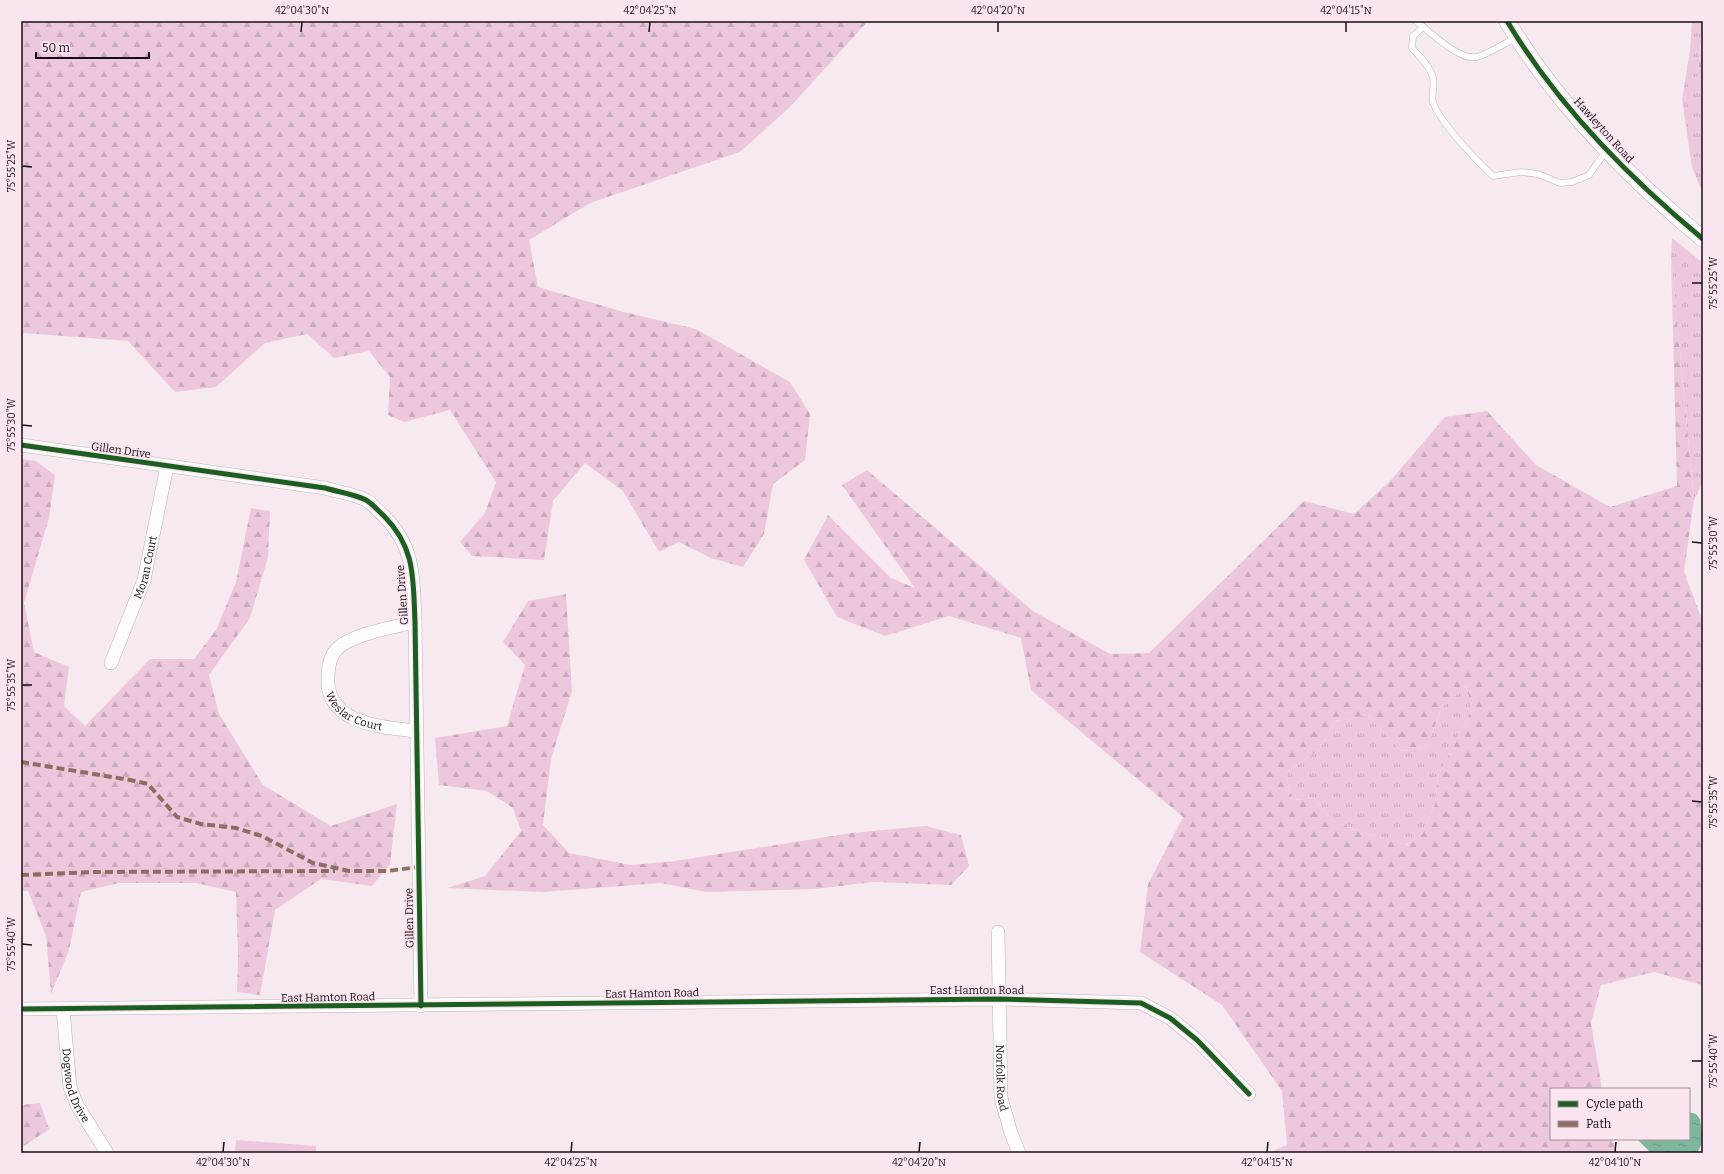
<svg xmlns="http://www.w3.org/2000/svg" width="1724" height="1174" viewBox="0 0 1724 1174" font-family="Bitter,serif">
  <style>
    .grass { fill: url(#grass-tufts) }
    .forest { fill: url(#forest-firs); fill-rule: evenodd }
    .park { fill: #edc8dd }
    .water { fill: url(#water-ripples) }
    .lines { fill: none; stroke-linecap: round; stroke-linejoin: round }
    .service-casing { stroke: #bcb2b7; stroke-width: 7 }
    .minor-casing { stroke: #bcb2b7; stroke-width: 14 }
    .tertiary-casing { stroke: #bcb2b7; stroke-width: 17 }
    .service { stroke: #fefcfd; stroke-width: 6 }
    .minor { stroke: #fefcfd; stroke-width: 13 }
    .tertiary { stroke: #fefcfd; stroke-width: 16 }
    .quiet { stroke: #8d6e63; stroke-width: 4; stroke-dasharray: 8 4; stroke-linecap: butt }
    .cycleway-casing { stroke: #fbe5f1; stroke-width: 8 }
    .cycleway { stroke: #1b5e20; stroke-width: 5 }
    .ticks { fill: none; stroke: #160f13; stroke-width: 1.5 }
    .labels { text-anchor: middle; stroke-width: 3.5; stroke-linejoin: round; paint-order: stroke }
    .street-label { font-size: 11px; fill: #160f13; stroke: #fbe5f1 }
    .neatline { fill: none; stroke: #160f13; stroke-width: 1.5 }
    .ticks-label { font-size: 10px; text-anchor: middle; fill: #160f13 }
  </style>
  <defs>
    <pattern id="grass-tufts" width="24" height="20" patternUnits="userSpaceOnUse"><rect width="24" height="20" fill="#edc8dd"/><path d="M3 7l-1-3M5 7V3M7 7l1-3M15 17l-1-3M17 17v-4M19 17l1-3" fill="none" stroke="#caabbd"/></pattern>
    <pattern id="forest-firs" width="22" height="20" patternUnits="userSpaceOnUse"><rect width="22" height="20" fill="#edc8dd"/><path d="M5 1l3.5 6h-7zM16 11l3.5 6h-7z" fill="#caabbd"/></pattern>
    <pattern id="water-ripples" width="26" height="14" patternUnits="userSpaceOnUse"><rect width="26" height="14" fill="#7eb79d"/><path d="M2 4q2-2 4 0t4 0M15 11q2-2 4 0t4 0" fill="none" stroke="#6c9c86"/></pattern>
  </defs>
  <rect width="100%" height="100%" fill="#f6eaf0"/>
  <g class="grass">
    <path d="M1692,21H1703L1697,80L1703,79V194L1692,167L1682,100L1690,50Z"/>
    <path d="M1672,238L1703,263V482L1694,500L1671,257Z"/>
    <path d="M1466,686L1472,709L1438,776L1435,804L1423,833L1406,845L1361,832L1332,820L1314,798L1292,800L1286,773L1320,749L1335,721L1368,715L1401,751L1427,746L1442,707Z"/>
  </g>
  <g class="forest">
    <path d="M21,21H868L790,107L740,152L590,203L529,240L538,287L624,312L696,329L790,382L810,414L805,460L773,484L764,534L743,567L711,558L679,542L659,552L623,491L585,463L553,501L544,560L472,556L460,542L485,513L496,482L450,410L404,422L388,415L390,377L369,351L334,358L307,334L265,343L216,387L175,392L128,341L24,333L21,337Z"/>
    <path d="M1703,32V79L1697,80Z"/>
    <path d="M1671,257L1694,500L1684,572L1703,622V985L1654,972L1601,985L1591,1023L1602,1089H1551V1139H1612L1617,1153H1268L1287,1145L1282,1091L1222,1005L1140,952L1148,884L1183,817L1031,690L1021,638L949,616L885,636L837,617L804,560L828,515L891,578L915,588L842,485L867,470L1033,611L1110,654L1149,653L1304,501L1354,514L1391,480L1445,417L1487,411L1536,465L1610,507L1677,486ZM1466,686L1472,709L1438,776L1435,804L1423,833L1407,845L1361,832L1332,820L1314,798L1292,800L1286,773L1320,749L1335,721L1368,715L1401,751L1427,746L1442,707Z"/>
    <path d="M21,459L36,461L55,475L49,518L24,603L34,652L69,667L64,706L85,726L150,659H194L216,630L236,582L251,508L270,511L268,557L250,618L209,675L219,714L263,785L331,826L397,804L390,864L372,886L321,879L275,910L260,995L237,992L238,956L236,892L196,883H119L81,892L69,950L51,994L46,936L28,891H21Z"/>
    <path d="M566,594L572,691L551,759L543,825L569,853L631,865L675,861L851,833L925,826L961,835L969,866L951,885L874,882L814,889L706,892L661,883L542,892L447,888L485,876L521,831L513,808L487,791L439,785L435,738L507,726L525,665L503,642L528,601Z"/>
    <path d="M40,1103L49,1129L21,1148V1105Z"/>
  </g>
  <path class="park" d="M236,1140L316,1146V1153H235Z"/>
  <path class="water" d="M1689,1112L1696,1114L1700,1119L1703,1142L1697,1153H1651L1637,1139H1689Z"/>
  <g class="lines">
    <g class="service-casing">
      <g id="service">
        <path d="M1416,21C1429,31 1459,61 1477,57C1490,53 1504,44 1517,37"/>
        <path d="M1423,27L1413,36L1412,48C1419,56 1431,67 1433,78C1435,85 1431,95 1433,102C1440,123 1477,161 1493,176L1521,172L1538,174L1560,183L1572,182L1589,175L1606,151"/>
      </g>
    </g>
    <g class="minor-casing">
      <g id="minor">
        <path d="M21,445L325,488C338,492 354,494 366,500C373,504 378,511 384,516C416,548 413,580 415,622L421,1006"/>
        <path id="s1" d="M415,622C394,627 360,633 343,644C331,652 329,662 328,675C324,724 381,727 416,731"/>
        <path id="s2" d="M111,663L144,580L167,466"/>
        <path id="s3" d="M998,932L1001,1098L1011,1133L1019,1153"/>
        <path d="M21,1009L998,999L1141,1003L1170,1018L1197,1040L1249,1094"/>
        <path id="s4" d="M63,1010L70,1087L77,1105L107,1153"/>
      </g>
    </g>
    <g class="tertiary-casing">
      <path id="tertiary" d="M1507,21C1557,105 1628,177 1703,239"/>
    </g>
    <use href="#service" class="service"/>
    <use href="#minor" class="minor"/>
    <use href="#tertiary" class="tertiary"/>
    <g class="quiet">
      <path d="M21,762L130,780L148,784L177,817L201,824L236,828L262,836L313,863L349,871H387L419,867"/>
      <path d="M21,875L93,872L335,871"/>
    </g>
    <g class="cycleway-casing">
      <g id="cycleway">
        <path d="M1507,21C1557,105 1628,177 1703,239"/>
        <path d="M21,445L325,488C338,492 354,494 366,500C373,504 378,511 384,516C416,548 413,580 415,622L421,1006"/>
        <path d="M21,1009L998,999L1141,1003L1170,1018L1197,1040L1249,1094"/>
      </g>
    </g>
    <use href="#cycleway" class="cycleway"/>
  </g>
  <path class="ticks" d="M301,32L302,22M649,32L650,22M998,32V22M1346,32V22M22,166L32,167M1692,283H1702M22,425L32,426M1692,542L1702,543M22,685H32M1692,801L1702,802M22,944L32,945M1692,1061H1702M223,1152L224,1142M571,1152L572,1142M919,1152L920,1142M1267,1152L1268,1142M1615,1152L1616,1142"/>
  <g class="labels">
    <g class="street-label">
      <text transform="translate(1604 130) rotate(48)" y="4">Hawleyton Road</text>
      <text transform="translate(121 450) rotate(8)" y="4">Gillen Drive</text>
      <text dy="4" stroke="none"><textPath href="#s2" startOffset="102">Moran Court</textPath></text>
      <text transform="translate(402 595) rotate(-94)" y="4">Gillen Drive</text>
      <text dy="4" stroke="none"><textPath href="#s1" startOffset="162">Weslar Court</textPath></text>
      <text transform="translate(409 918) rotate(-91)" y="4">Gillen Drive</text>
      <text x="977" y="994">East Hamton Road</text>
      <text transform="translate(652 993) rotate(-1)" y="4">East Hamton Road</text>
      <text transform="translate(328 997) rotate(-1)" y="4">East Hamton Road</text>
      <text dy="4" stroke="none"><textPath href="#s3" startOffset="146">Norfolk Road</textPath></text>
      <text dy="4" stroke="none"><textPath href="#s4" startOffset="77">Dogwood Drive</textPath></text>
    </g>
  </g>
  <rect width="1724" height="1174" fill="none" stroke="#fbe5f1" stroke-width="44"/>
  <rect x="1550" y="1088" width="140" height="52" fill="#fbe5f1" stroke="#9f8f98"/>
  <rect x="1558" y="1101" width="20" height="6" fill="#1b5e20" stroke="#9f8f98"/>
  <text x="1586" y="1108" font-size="12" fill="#160f13">Cycle path</text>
  <rect x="1558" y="1121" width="20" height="6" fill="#8d6e63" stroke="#9f8f98"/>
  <text x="1586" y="1128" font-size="12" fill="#160f13">Path</text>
  <path d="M36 52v6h113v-6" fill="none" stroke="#160f13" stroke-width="2"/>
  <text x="42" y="52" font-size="12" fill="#160f13" stroke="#fbe5f1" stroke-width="3" paint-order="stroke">50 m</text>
  <rect x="22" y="22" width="1680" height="1130" class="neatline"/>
  <g class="ticks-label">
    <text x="302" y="14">42°04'30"N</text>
    <text x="650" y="14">42°04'25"N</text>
    <text x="998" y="14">42°04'20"N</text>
    <text x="1346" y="14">42°04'15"N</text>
    <text transform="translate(11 166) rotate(-90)" y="4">75°55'25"W</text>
    <text transform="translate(1713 283) rotate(-90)" y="4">75°55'25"W</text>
    <text transform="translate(11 425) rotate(-90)" y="4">75°55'30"W</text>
    <text transform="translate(1713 543) rotate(-90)" y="4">75°55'30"W</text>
    <text transform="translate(11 685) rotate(-90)" y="4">75°55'35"W</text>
    <text transform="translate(1713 802) rotate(-90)" y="4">75°55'35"W</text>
    <text transform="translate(11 944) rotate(-90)" y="4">75°55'40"W</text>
    <text transform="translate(1713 1061) rotate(-90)" y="4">75°55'40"W</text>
    <text x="223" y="1166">42°04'30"N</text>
    <text x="571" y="1166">42°04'25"N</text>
    <text x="919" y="1166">42°04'20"N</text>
    <text x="1267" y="1166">42°04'15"N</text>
    <text x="1615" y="1166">42°04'10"N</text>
  </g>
</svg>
